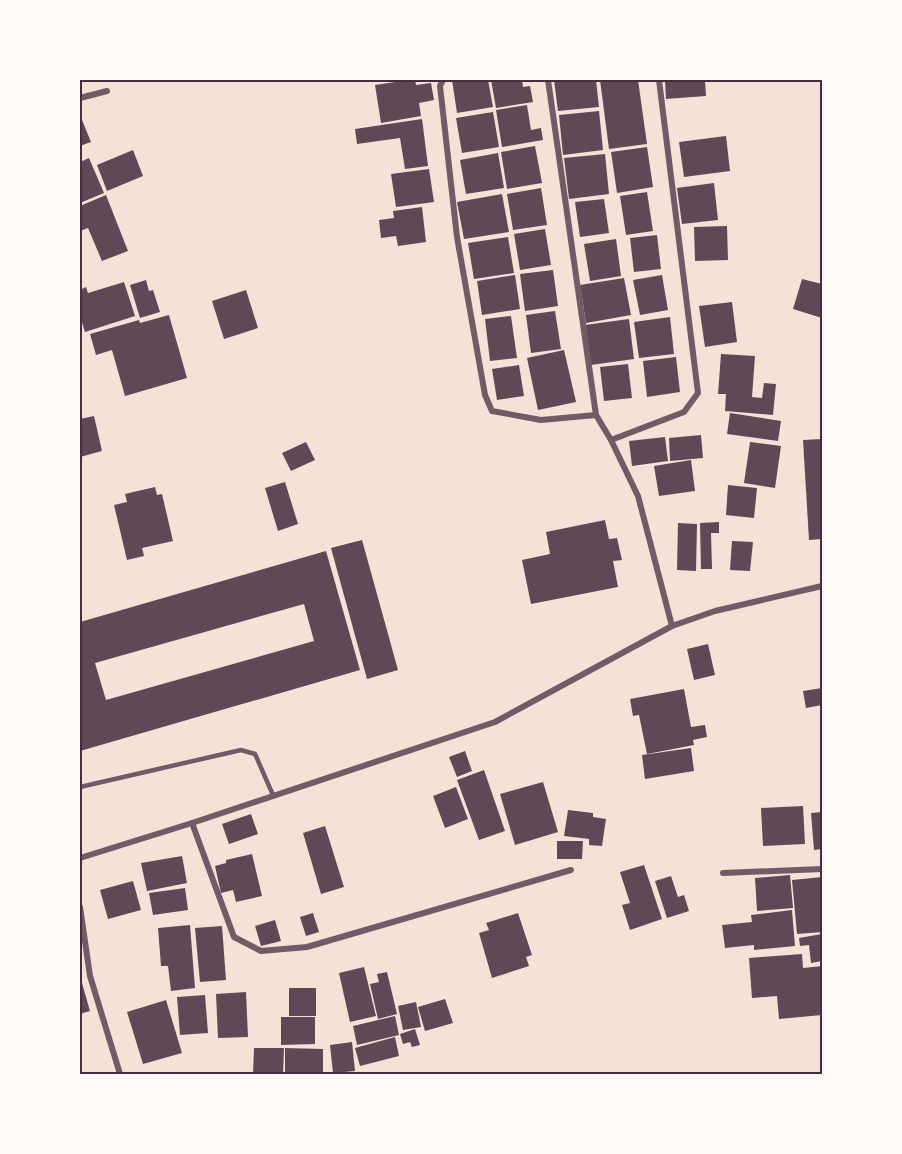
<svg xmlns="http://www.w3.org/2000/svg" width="902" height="1154" viewBox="0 0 902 1154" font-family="'DejaVu Sans',sans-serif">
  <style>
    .building { fill: #644757; fill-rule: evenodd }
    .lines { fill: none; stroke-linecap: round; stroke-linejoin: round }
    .service { stroke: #755966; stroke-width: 4.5 }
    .minor { stroke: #755966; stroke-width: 6 }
    .neatline { fill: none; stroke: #4a2c40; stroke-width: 2 }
  </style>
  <rect width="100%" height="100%" fill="#f7e1d7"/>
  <g class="building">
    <path d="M409,80H415L416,85L431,83L434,100L419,103L421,116L381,123L375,85Z"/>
    <path d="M452,80H488L493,107L457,113Z"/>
    <path d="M491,80H522L523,87L530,86L533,102L496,108Z"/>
    <path d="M554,80H596L599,107L558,111Z"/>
    <path d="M600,80H638L647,144L609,149Z"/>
    <path d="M665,80H705L706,96L666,99Z"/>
    <path d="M527,105L531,130L541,128L543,140L502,147L496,110Z"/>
    <path d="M599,111L603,150L563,155L559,115Z"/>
    <path d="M493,112L499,147L462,153L456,118Z"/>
    <path d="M80,115L91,142L80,146Z"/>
    <path d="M422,119L428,166L405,169L400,138L357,144L355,129Z"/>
    <path d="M726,136L730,171L684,177L679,142Z"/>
    <path d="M535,146L542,183L507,189L501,152Z"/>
    <path d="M647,147L653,187L617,193L611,152Z"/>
    <path d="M133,150L143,176L107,191L97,165Z"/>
    <path d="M498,153L504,188L466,194L460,160Z"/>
    <path d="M605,154L609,194L569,199L564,158Z"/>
    <path d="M89,158L104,193L80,203V162Z"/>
    <path d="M429,169L434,202L396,207L391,174Z"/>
    <path d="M714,183L718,220L682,224L677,188Z"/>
    <path d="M541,188L547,225L513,230L507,194Z"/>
    <path d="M647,192L653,231L626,235L620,196Z"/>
    <path d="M502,194L509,232L464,239L457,202Z"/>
    <path d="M106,195L128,251L102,261L88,228L80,231V206Z"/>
    <path d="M604,199L609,233L580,237L575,202Z"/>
    <path d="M422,207L426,242L398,246L396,236L381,238L379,220L394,218L393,211Z"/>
    <path d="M727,226L728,260L695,261L694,227Z"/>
    <path d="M545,229L551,265L520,270L514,234Z"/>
    <path d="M657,235L661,269L634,272L630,238Z"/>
    <path d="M508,237L514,273L474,279L468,243Z"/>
    <path d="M616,239L621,276L590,281L584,244Z"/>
    <path d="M553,270L558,306L525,311L520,274Z"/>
    <path d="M515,275L520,309L482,315L477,281Z"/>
    <path d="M662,275L668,310L640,315L633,280Z"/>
    <path d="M624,278L631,315L586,323L580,285Z"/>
    <path d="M802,279L822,284V318L793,309Z"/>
    <path d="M146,280L149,291L153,290L160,312L140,318L130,285Z"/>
    <path d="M124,282L135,316L85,332L80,316V290L86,287L88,293Z"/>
    <path d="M246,290L258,328L224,339L212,301Z"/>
    <path d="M732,302L737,342L705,347L699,306Z"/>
    <path d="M555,311L561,349L531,353L526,315Z"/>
    <path d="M169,315L187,378L125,396L112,350L96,355L90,334L139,320L140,323Z"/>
    <path d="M511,316L517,358L490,361L485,319Z"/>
    <path d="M670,317L674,354L639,358L634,322Z"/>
    <path d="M629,319L634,359L591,365L585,325Z"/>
    <path d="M564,350L576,402L538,410L527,358Z"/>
    <path d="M721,354L755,356L752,397L762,398L764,383L776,384L773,415L725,411L726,394H718Z"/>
    <path d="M676,357L680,392L647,397L643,361Z"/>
    <path d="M628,364L632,398L604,401L600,367Z"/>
    <path d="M519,365L524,396L497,400L492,369Z"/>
    <path d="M730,413L781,421L778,441L727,434Z"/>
    <path d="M94,416L102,451L80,457V419Z"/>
    <path d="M701,435L703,458L670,461L669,438Z"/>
    <path d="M665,437L668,461L632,466L629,441Z"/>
    <path d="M822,439V539L809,540L803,440Z"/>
    <path d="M306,442L315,460L291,471L282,453Z"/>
    <path d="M750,442L781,446L775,488L744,483Z"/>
    <path d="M691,460L695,491L659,496L654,466Z"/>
    <path d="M285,482L298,524L278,531L265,488Z"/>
    <path d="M728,485L757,488L754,518L726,515Z"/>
    <path d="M155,487L157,495L162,494L173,541L142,548L144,556L127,560L114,505L127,502L125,494Z"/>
    <path d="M605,520L609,539L617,538L622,560L613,561L618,587L531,604L522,560L550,554L546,532Z"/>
    <path d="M719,522V533H711L712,569H701L700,523Z"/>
    <path d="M678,523L697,524L696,571L677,570Z"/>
    <path d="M362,540L398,670L367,679L331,548Z"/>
    <path d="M732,541L753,542L750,571L730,570Z"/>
    <path d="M326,551L360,670L80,751V622ZM304,604L314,641L106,700L95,663Z"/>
    <path d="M708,644L715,675L694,680L687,649Z"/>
    <path d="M822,688V705L806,708L803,691Z"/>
    <path d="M684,689L691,727L705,725L707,737L693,740L694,745L647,754L639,715L633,716L630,699Z"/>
    <path d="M691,748L694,771L645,779L642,755Z"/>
    <path d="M465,751L472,771L457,777L449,757Z"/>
    <path d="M484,770L505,831L479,840L457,780Z"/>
    <path d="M543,782L558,832L515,845L500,794Z"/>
    <path d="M456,787L468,819L445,828L433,796Z"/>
    <path d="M803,806L805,844L763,846L761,808Z"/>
    <path d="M568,810L593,813V817L606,819L602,846L589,845V839L564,836Z"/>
    <path d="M822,812V849L814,850L811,813Z"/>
    <path d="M251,814L258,834L229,844L222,824Z"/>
    <path d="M325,826L344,887L321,894L303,833Z"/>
    <path d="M557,841H583L582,859H557Z"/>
    <path d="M252,854L262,896L236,902L233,890L221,893L215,866L226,863V860Z"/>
    <path d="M182,856L187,883L147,891L141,863Z"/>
    <path d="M644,865L662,919L630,930L622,905L630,903L620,872Z"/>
    <path d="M790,875L793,908L757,911L755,878Z"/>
    <path d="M671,876L678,897L684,895L689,911L667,918L655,881Z"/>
    <path d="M822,877V932L797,934L792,880Z"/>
    <path d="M133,881L141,910L108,919L100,890Z"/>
    <path d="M185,888L188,910L153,915L149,893Z"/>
    <path d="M792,910L795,946L754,950V945L725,948L722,925L752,922L751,915Z"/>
    <path d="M313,913L319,932L306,936L300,917Z"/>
    <path d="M518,913L532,955L526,957L529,966L492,978L479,933L489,930L486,923Z"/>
    <path d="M275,920L281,941L261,946L255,926Z"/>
    <path d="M190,925L195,988L171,991L168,966H161L158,928Z"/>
    <path d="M222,926L226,980L200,982L195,928Z"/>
    <path d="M822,934V961L811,963L809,945L800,946L799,938Z"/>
    <path d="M802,954L803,968L822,966V1015L779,1019L777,996L752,998L749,958Z"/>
    <path d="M364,967L376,1016L350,1022L339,973Z"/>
    <path d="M387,972L397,1014L378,1019L370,984L379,982L377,974Z"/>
    <path d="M80,976L90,1011L80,1014Z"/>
    <rect x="289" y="988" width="27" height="28"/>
    <path d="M246,992L248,1037L218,1038L216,994Z"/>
    <path d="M205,995L208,1033L180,1035L177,997Z"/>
    <path d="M445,999L453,1023L425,1031L418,1007Z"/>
    <path d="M166,1000L182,1053L143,1064L127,1012Z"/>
    <path d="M416,1002L421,1027L403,1030L398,1006Z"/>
    <path d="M395,1016L399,1035L357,1045L353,1026Z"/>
    <path d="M281,1017H315V1044L281,1045Z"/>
    <path d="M415,1029L420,1045L412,1047L410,1042L403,1044L400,1034Z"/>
    <path d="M395,1037L399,1056L360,1066L355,1048Z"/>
    <path d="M352,1042L355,1071L333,1073L330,1045Z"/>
    <path d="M254,1048H284L283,1074H253Z"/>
    <path d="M285,1048L323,1049V1074H285Z"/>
  </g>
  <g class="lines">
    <path class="service" d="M80,787L241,750L255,754L273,795"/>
    <g class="minor">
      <path d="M443,80L440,86L457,237L485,395L492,411L541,420L596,415"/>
      <path d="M548,80L596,415L611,440L638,496L672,626"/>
      <path d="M80,98L107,91"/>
      <path d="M611,440L684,412L698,393L659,80"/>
      <path d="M192,823L234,937L261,951L307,947L571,870"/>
      <path d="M80,858L192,823L495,722L672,626L715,611L822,586"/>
      <path d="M723,873L822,869"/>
      <path d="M80,907L90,976L120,1074"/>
    </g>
  </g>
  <rect width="902" height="1154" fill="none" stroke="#fffaf5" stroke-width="162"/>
  <rect x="81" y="81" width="740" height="992" class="neatline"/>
</svg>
